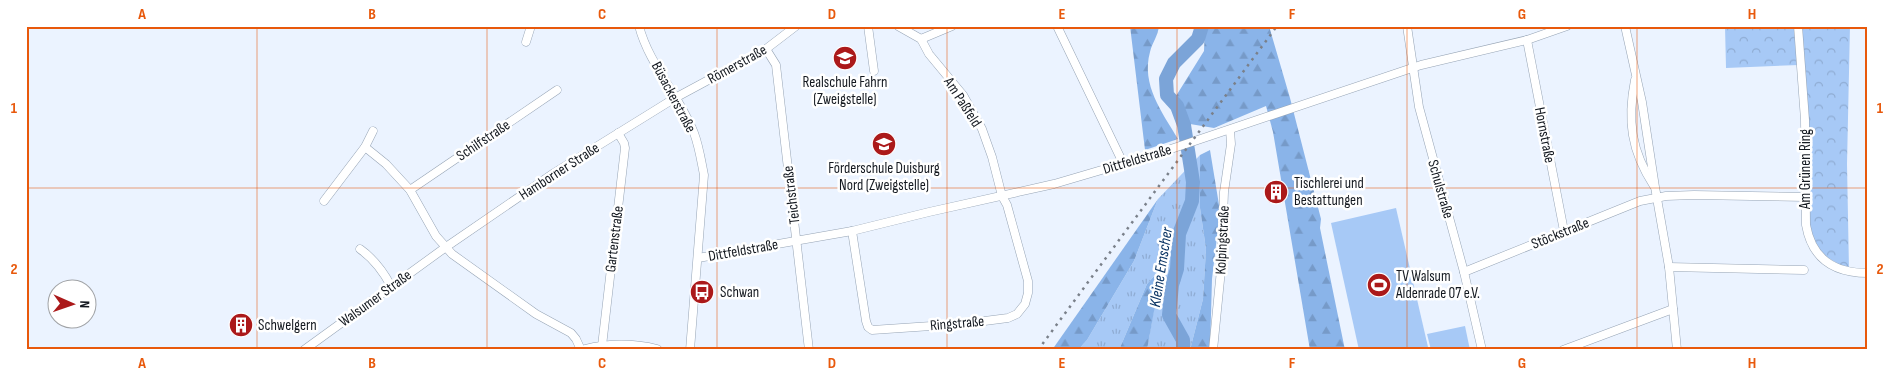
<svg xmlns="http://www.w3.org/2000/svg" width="1894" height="376" viewBox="0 0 1894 376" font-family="'Sofia Sans Condensed',sans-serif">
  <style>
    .grass { fill: url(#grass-tufts) }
    .forest { fill: url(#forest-firs) }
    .park { fill: url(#park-crowns) }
    .pitch { fill: #a7c9f6 }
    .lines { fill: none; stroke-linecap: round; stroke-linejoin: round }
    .river { stroke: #7ba4d8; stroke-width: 14 }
    .minor-casing { stroke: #96a4b5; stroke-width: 9 }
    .major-casing { stroke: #96a4b5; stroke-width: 11 }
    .minor { stroke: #fff; stroke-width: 8 }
    .major { stroke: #fff; stroke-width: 10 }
    .tram { stroke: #7a808a; stroke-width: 1 }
    .rail { stroke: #7a808a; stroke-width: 2.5; stroke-dasharray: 2.5 5; stroke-linecap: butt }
    .grid { fill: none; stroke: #e8590c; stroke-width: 1; stroke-opacity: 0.55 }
    .labels { text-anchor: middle; stroke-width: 5; stroke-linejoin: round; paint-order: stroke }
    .street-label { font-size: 15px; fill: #141920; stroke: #fff }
    .poi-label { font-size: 15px; fill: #141920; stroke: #fff; text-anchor: start }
    .water-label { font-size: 16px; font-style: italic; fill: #093363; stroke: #fff }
    .neatline { fill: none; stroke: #e8590c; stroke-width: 2 }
    .grid-label { font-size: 16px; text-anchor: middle; font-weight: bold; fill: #e8590c }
  </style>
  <defs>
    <pattern id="grass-tufts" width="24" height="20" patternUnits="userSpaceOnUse" patternTransform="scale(1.25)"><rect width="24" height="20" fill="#a7c9f6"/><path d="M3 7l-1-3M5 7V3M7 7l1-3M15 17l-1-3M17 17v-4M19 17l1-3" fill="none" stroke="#8facd3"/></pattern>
    <pattern id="forest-firs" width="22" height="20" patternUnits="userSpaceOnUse" patternTransform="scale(1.25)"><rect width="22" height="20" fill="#8ab4e9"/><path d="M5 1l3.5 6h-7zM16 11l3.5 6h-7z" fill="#769ac8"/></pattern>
    <pattern id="park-crowns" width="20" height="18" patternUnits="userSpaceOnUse" patternTransform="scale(1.25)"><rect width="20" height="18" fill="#a7c9f6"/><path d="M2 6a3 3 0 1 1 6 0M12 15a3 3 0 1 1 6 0" fill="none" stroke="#8facd3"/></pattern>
  </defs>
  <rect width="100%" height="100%" fill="#ebf3ff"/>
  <path class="grass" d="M1200,155V208L1206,249L1203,299L1190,350H1147L1161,268L1147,284L1119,350H1078L1087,340L1134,261L1158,199Z"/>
  <g class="forest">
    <path d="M1130,26H1159C1158,36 1152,43 1150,52C1141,85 1162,112 1178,139L1145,150Z"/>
    <path d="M1205,26H1269L1290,98L1321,219L1320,228L1345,350H1310L1273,132L1266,106L1214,128L1190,124L1176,96L1204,51Z"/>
    <path d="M1210,150L1220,211L1212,279L1210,350H1190L1203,299L1206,249L1200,208V155Z"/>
    <path d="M1158,199L1134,261L1087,340L1078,350H1052Z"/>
    <path d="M1162,267L1147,350H1119L1147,284Z"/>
  </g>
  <path class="park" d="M1725,26H1850L1847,164L1849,270L1823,255L1808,229L1799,65L1726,68Z"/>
  <g class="pitch">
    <path d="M1396,208L1428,347L1417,350H1359L1331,223Z"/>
    <path d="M1465,326L1470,350H1431L1427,334Z"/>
  </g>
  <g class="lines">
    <path class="river" d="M1183,350V340L1169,315L1172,285L1177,269L1179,234L1192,201L1193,182L1184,125L1177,106L1167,95L1166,79L1174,63L1198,39L1202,26"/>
    <g class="minor-casing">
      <g id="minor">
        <path d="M639,26C649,65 680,96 694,133C699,146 701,160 704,175L690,350"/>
        <path d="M868,26L874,71"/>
        <path d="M1057,26L1123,163"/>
        <path d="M1407,26L1419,107L1464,272L1482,350"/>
        <path d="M1625,26L1642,102L1655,187L1669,267L1677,350"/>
        <path d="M1798,26L1805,120L1806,225C1812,259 1834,273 1868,273"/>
        <path d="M921,39L952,26"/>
        <path d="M1527,40L1564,231"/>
        <path d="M526,42L531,26"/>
        <path d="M766,49L776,65L809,350"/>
        <path d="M1635,80C1627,120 1631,151 1654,186"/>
        <path d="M365,147L386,164L410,190L436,236L452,254L536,314L571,333L576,339L581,350"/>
        <path d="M410,190L557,90"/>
        <path d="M324,201L365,147L373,131"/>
        <path d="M852,231L866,321L868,327L872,330L961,324L1008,318L1017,314L1025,304L1028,293V281L1007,205L1002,196L992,157L982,129L963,95L929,54L921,39L898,26"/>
        <path d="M360,249C374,259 383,271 391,286"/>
        <path d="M698,258L852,231L929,212L1054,184L1156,154L1421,65L1527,40L1567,26"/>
        <path d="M1669,267L1804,270"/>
        <path d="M1464,272L1640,201L1666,196L1694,195L1805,197"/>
        <path d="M602,346L625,148L624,143L618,133"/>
        <path d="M304,350L446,247L554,173L675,98L766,49L796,26"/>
        <path d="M1213,350L1221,270L1224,192L1231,144L1230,130"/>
        <path d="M1563,350L1673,309"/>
      </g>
    </g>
    <g class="major-casing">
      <path id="major" d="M585,350C610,344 633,344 657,350"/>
    </g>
    <use href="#minor" class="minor"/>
    <use href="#major" class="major"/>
    <path class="tram" d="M600,350L621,348L638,350"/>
    <path class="rail" d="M1038,350L1277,26"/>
  </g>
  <path class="grid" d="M257,26V350M487,26V350M717,26V350M947,26V350M1177,26V350M1407,26V350M1637,26V350M26,188H1868"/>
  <defs>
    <g id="school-disc" transform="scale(1.25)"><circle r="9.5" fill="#ab191a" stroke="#fff"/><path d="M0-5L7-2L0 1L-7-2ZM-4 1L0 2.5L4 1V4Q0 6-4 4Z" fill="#fff"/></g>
    <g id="building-disc" transform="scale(1.25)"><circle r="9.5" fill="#ab191a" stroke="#fff"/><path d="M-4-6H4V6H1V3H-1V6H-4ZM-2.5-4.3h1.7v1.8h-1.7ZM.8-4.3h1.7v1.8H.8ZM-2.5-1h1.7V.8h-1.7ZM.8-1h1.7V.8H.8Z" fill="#fff"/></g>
    <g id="stadium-disc" transform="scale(1.25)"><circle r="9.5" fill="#ab191a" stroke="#fff"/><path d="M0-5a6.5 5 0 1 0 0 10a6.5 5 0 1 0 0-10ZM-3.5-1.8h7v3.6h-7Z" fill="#fff"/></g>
    <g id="bus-disc" transform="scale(1.25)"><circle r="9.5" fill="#ab191a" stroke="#fff"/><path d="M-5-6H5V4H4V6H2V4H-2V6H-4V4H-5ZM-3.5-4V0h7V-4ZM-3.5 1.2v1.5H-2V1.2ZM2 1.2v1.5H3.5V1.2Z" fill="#fff"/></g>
  </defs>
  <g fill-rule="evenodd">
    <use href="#school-disc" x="845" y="58"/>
    <use href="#school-disc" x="884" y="144"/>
    <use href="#building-disc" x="1276" y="192"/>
    <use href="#stadium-disc" x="1379" y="285"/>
    <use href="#bus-disc" x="702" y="292"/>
    <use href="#building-disc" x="241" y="325"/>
  </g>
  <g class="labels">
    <g class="street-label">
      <text transform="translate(737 64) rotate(-29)" y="5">Römerstraße</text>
      <text transform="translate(674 97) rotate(62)" y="5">Büsackerstraße</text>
      <text transform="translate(963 102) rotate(57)" y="5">Am Paßfeld</text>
      <text transform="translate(1545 135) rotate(79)" y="5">Hornstraße</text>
      <text transform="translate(483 140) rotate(-34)" y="5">Schilfstraße</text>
      <text transform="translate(1137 159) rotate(-17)" y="5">Dittfeldstraße</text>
      <text transform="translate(1805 169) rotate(-90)" y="5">Am Grünen Ring</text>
      <text transform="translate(559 171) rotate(-33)" y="5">Hamborner Straße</text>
      <text transform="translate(1441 189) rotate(74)" y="5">Schulstraße</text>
      <text transform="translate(791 195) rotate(-97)" y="5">Teichstraße</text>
      <text transform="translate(1560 233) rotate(-22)" y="5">Stöckstraße</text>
      <text transform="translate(614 239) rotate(-83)" y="5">Gartenstraße</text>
      <text transform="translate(1222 240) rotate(-87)" y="5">Kolpingstraße</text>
      <text transform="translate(743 250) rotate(-10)" y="5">Dittfeldstraße</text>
      <text transform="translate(375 298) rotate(-36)" y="5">Walsumer Straße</text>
      <text transform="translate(957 323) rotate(-5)" y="5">Ringstraße</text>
    </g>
    <g class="poi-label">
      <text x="845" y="87" text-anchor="middle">Realschule Fahrn<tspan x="845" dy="17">(Zweigstelle)</tspan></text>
      <text x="884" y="173" text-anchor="middle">Förderschule Duisburg<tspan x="884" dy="17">Nord (Zweigstelle)</tspan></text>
      <text x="1294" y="188">Tischlerei und<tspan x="1294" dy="17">Bestattungen</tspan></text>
      <text x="1396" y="281">TV Walsum<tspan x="1396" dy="17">Aldenrade 07 e.V.</tspan></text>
      <text x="720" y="297">Schwan</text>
      <text x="258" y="330">Schwelgern</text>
    </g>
    <g class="water-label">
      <text transform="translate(1160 267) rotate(-81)" y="6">Kleine Emscher</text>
    </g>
  </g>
  <rect width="1894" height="376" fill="none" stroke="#ffffff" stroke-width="55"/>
  <g transform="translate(72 304) rotate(92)"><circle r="24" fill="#ffffff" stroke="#a1a3a6"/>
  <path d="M0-4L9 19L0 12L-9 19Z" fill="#ab191a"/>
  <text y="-8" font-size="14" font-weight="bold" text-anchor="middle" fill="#141920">N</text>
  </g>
  <rect x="28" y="28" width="1838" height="320" class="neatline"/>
  <g class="grid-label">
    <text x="142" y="19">A</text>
    <text x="372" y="19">B</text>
    <text x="602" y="19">C</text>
    <text x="832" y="19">D</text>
    <text x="1062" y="19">E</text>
    <text x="1292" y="19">F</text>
    <text x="1522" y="19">G</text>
    <text x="1752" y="19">H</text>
    <text x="14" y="113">1</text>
    <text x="1880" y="113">1</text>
    <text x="14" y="274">2</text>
    <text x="1880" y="274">2</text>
    <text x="142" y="368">A</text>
    <text x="372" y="368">B</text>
    <text x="602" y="368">C</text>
    <text x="832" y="368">D</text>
    <text x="1062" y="368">E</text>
    <text x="1292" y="368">F</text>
    <text x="1522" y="368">G</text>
    <text x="1752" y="368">H</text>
  </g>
</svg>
